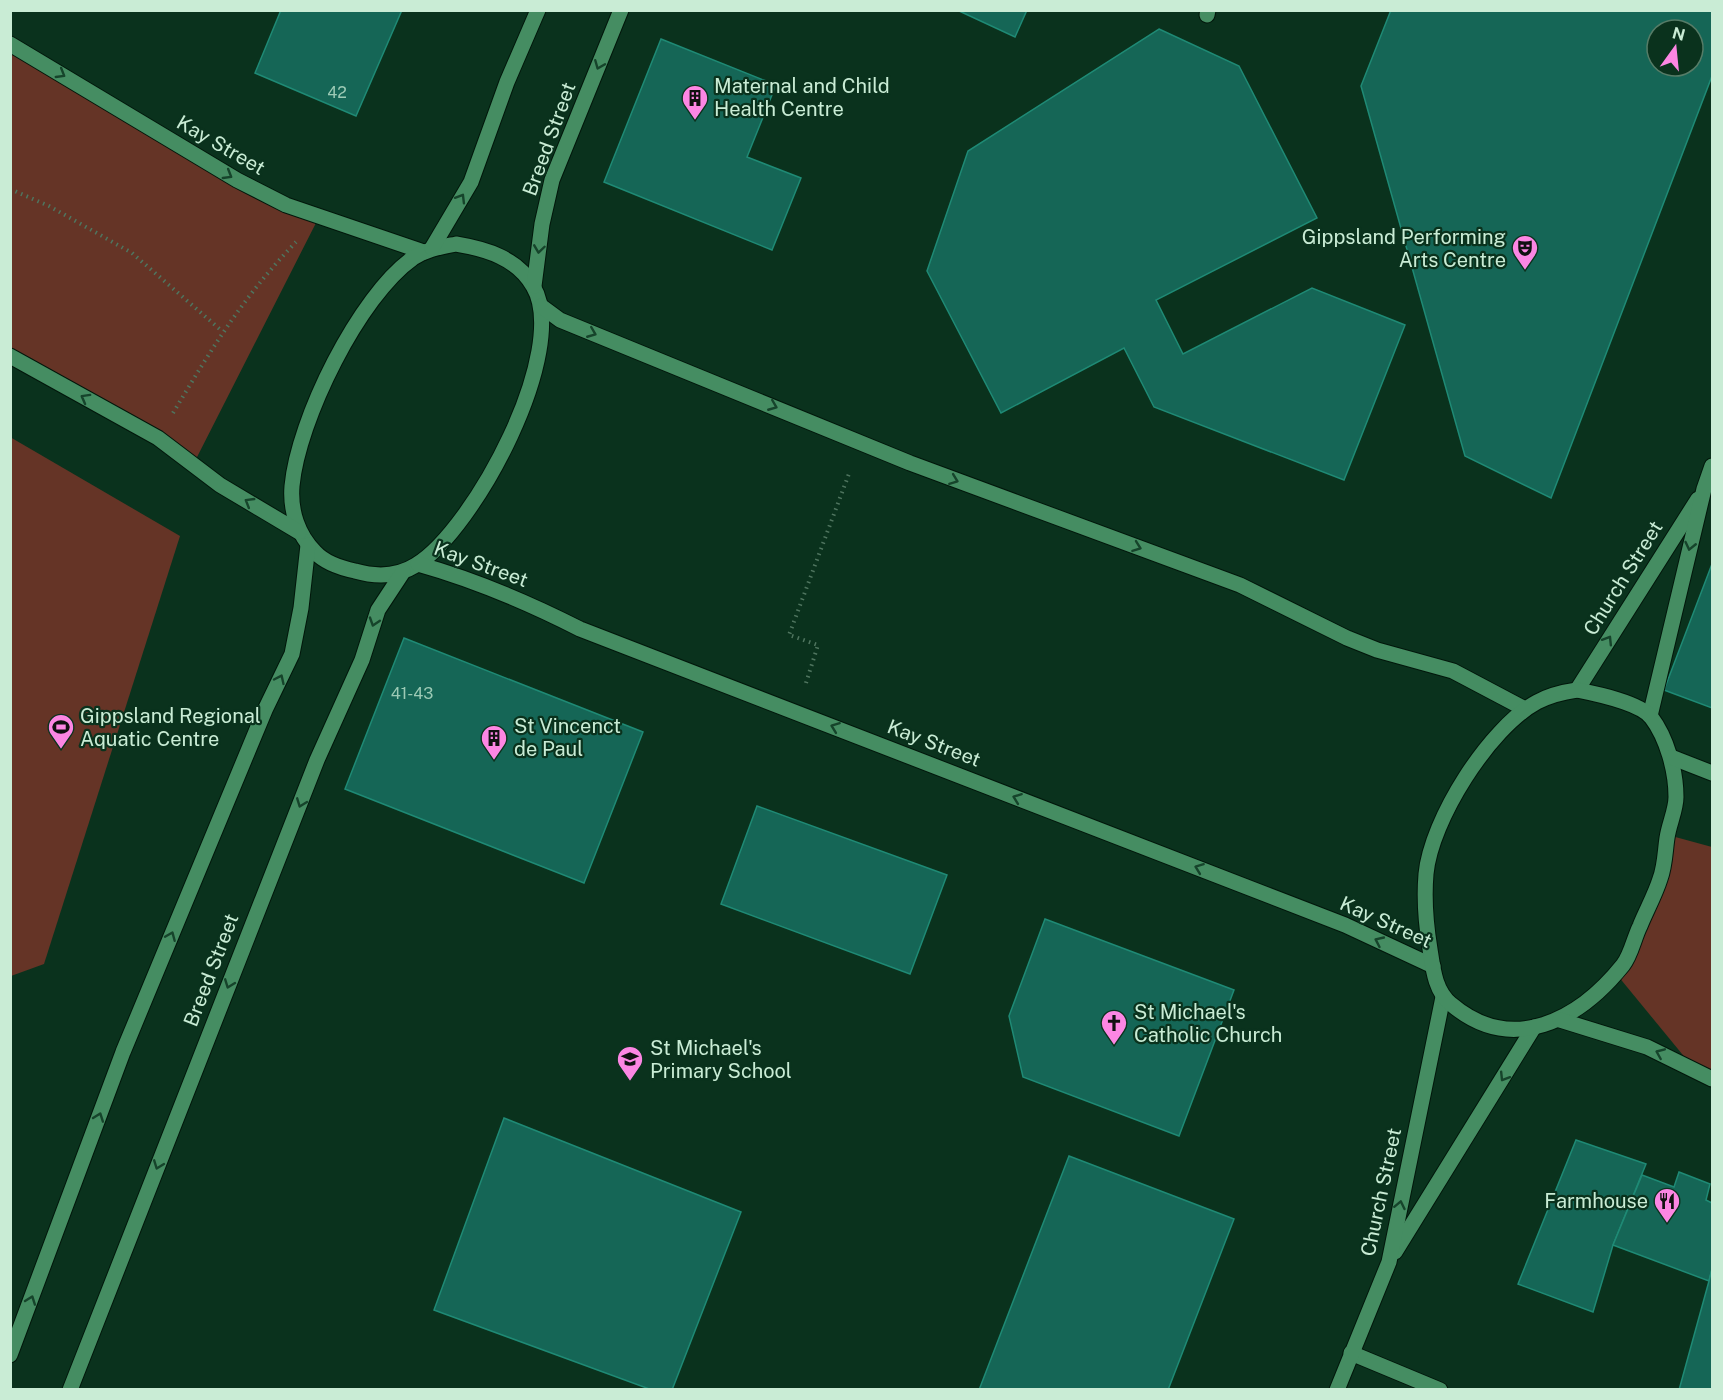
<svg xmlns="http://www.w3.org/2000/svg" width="1723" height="1400" viewBox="0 0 1723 1400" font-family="'Public Sans',sans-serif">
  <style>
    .green { fill: #653426 }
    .building { fill: #156656; stroke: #1f8a75; stroke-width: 1.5; fill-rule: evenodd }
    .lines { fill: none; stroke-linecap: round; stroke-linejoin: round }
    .lane-casing { stroke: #02170b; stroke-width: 17 }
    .street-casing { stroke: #02170b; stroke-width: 17 }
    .secondary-casing { stroke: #02170b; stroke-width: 17 }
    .path { stroke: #4f755f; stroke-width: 4; stroke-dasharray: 1.5 4.5; stroke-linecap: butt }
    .lane { stroke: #458d62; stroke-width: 15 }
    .street { stroke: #458d62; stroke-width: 15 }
    .secondary { stroke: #458d62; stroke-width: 15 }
    .oneway { stroke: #16442b }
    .labels { text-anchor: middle; stroke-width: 4.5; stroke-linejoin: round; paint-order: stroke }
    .number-label { font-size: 16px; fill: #9ccab5 }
    .poi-label { font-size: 20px; fill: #c9ecd5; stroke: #0a321d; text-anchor: start }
    .street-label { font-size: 20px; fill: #c9ecd5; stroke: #0a321d }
  </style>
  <rect width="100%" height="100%" fill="#0a321d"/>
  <g class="green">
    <path d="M11,40L286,205L319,217L194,463L11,356Z"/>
    <path d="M10,437L180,536L44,964L11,976Z"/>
    <path d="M1668,835L1712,847V1079L1696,1071L1618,976Z"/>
  </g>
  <g class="building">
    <path d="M281,10H402L356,116L255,73Z"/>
    <path d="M957,10H1027L1015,37Z"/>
    <path d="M1391,10H1712V76L1551,498L1465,456L1361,86ZM1657,30H1693V66H1657Z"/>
    <path d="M1159,29L1239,66L1317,218L1156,300L1183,354L1312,288L1405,325L1344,480L1154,407L1124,348L1001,413L927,271L968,151Z"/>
    <path d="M661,39L776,85L747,157L801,178L772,250L604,182Z"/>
    <path d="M1712,564V708L1664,690Z"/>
    <path d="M404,638L643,732L584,883L345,789Z"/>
    <path d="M757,806L947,875L910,974L721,904Z"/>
    <path d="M1045,919L1234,990L1179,1136L1023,1077L1009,1016Z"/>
    <path d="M504,1118L741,1212L672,1390H652L434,1310Z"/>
    <path d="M1576,1140L1646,1164L1613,1245L1593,1312L1518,1284Z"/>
    <path d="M1069,1156L1234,1219L1168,1390H979Z"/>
    <path d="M1679,1172L1710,1184L1706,1200L1712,1203V1269L1709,1281L1613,1245L1642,1175L1674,1187Z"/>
    <path d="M1712,1269V1390H1679L1709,1281Z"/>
  </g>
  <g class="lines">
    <g class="lane-casing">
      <g id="lane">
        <path d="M1207,15L1208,10"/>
        <path d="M1351,1353L1440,1390"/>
      </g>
    </g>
    <g class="street-casing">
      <g id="street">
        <path d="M1577,690L1698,499"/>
        <path d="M1650,716L1704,489L1712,466"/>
        <path d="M1395,1252L1534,1027"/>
        <path d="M1337,1390L1389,1262L1443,997"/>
      </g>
    </g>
    <g class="secondary-casing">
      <g id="secondary">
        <path d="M10,44L237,180L286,205L424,252"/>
        <path d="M456,244C486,249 517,258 533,286C571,349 474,530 416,565C397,577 376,577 355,571C341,568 325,563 315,552C298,535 290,511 292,486C298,420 359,296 413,258C427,249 441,247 456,244Z"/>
        <path d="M432,248L471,182L507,82L538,10"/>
        <path d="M534,286L542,224L552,180L621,10"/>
        <path d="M541,306L560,320L910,463L1240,585L1347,638L1377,650L1453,671L1525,709"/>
        <path d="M10,356L158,438L220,485L299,532"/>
        <path d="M418,564C475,580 527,602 580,629L1345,925L1433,966"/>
        <path d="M1577,690C1597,694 1638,702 1651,717C1667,738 1676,771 1676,797C1676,810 1669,824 1667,838C1665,851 1665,866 1660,879C1655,895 1646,911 1640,926C1634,938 1631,955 1623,965C1579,1020 1512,1056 1451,1004C1435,991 1433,969 1430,949C1426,925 1424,898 1426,874C1431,820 1489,728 1537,702C1550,695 1563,692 1577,690Z"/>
        <path d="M1671,757L1712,773"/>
        <path d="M1560,1020L1647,1047L1712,1079"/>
        <path d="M10,1355L123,1052L265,710L292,654L301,608L308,545"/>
        <path d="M70,1390L317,760L362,660L378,610L403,572"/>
      </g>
    </g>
    <g class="path">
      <path d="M10,189L49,206L132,253L222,331"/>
      <path d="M173,413C212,348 243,297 296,242"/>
      <path d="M806,683L818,645L789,635L850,471"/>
    </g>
    <use href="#lane" class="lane"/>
    <use href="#street" class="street"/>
    <use href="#secondary" class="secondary"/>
  </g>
  <defs><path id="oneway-chevron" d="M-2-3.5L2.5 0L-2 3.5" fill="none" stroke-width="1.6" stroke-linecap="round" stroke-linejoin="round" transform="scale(1.5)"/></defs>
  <g class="oneway">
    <use href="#oneway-chevron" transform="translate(599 65) rotate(112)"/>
    <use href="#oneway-chevron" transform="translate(61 74) rotate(31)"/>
    <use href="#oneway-chevron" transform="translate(228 175) rotate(31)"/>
    <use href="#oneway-chevron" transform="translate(461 198) rotate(-59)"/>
    <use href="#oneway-chevron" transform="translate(539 249) rotate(98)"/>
    <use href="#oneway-chevron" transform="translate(592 333) rotate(22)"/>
    <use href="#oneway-chevron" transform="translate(85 398) rotate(-151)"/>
    <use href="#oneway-chevron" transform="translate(773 406) rotate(22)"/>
    <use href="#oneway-chevron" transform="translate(954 480) rotate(21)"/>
    <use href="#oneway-chevron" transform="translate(249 502) rotate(-149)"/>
    <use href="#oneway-chevron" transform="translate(1690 546) rotate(103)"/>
    <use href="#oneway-chevron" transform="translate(1137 547) rotate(20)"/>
    <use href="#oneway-chevron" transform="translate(374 622) rotate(108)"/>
    <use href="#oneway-chevron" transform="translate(1608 640) rotate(-58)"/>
    <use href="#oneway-chevron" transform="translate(280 679) rotate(-65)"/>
    <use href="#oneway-chevron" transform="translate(835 727) rotate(-159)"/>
    <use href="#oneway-chevron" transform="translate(1017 798) rotate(-159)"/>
    <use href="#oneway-chevron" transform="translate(301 803) rotate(111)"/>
    <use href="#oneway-chevron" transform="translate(1199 868) rotate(-159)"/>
    <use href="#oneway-chevron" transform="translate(171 936) rotate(-67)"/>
    <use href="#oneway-chevron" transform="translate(1379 941) rotate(-155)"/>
    <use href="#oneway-chevron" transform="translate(229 984) rotate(111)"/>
    <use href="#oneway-chevron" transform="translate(1660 1053) rotate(-157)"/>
    <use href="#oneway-chevron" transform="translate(1504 1077) rotate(122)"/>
    <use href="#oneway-chevron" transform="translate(99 1117) rotate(-70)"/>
    <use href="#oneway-chevron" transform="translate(158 1165) rotate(111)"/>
    <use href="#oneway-chevron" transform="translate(1400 1205) rotate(-78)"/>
    <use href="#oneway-chevron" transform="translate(31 1300) rotate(-70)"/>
  </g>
  <defs>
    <g id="building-pin" transform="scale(1.35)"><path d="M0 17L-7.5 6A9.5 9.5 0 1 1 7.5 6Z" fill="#fc86e3" stroke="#0a321d"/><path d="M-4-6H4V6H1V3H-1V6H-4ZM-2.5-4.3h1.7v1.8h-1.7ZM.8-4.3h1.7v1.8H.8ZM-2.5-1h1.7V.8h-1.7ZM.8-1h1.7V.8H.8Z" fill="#111"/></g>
    <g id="theatre-pin" transform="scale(1.35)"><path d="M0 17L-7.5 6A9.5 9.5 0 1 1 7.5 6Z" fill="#fc86e3" stroke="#0a321d"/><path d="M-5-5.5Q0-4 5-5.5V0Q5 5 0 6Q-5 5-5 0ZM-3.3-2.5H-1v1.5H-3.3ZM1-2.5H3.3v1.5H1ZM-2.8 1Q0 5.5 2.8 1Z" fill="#111"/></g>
    <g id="stadium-pin" transform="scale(1.35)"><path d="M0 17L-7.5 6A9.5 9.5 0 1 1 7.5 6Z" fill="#fc86e3" stroke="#0a321d"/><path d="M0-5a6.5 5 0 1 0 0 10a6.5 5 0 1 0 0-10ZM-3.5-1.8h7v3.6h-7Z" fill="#111"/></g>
    <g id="church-pin" transform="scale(1.35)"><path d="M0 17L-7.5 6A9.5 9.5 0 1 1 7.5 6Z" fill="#fc86e3" stroke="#0a321d"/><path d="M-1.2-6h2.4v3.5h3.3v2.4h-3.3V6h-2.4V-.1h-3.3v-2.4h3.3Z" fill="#111"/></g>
    <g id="school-pin" transform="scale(1.35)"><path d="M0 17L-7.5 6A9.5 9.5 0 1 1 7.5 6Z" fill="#fc86e3" stroke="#0a321d"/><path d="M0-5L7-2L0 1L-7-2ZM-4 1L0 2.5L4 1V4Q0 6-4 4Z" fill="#111"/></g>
    <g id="restaurant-pin" transform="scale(1.35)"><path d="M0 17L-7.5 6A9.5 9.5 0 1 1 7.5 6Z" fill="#fc86e3" stroke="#0a321d"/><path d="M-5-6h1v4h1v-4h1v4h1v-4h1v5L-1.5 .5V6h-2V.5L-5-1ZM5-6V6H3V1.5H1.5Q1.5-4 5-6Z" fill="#111"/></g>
  </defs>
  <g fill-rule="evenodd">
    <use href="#building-pin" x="695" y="98"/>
    <use href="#theatre-pin" x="1525" y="248"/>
    <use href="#stadium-pin" x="61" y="727"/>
    <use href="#building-pin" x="494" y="738"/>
    <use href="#church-pin" x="1114" y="1023"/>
    <use href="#school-pin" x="630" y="1059"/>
    <use href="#restaurant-pin" x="1667" y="1201"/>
  </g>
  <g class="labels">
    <g class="number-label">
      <text x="337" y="98">42</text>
      <text x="412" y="699">41-43</text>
    </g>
    <g class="poi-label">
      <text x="714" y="93">Maternal and Child<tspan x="714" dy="23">Health Centre</tspan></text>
      <text x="1506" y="244" text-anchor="end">Gippsland Performing<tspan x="1506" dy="23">Arts Centre</tspan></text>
      <text x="80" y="723">Gippsland Regional<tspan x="80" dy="23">Aquatic Centre</tspan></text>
      <text x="514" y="733">St Vincenct<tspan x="514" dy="23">de Paul</tspan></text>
      <text x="1134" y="1019">St Michael's<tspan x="1134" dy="23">Catholic Church</tspan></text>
      <text x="650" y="1055">St Michael's<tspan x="650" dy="23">Primary School</tspan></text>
      <text x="1648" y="1208" text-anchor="end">Farmhouse</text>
    </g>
    <g class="street-label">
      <text transform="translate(549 139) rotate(-70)" y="7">Breed Street</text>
      <text transform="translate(221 145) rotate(30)" y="7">Kay Street</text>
      <text transform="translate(481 564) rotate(20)" y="7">Kay Street</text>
      <text transform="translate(1623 578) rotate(-58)" y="7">Church Street</text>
      <text transform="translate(934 743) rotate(21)" y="7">Kay Street</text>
      <text transform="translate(1386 922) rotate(24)" y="7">Kay Street</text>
      <text transform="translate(211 970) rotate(-69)" y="7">Breed Street</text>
      <text transform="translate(1381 1192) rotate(-78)" y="7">Church Street</text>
    </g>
  </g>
  <rect width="1723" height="1400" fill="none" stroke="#c9ecd5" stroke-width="24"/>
  <g transform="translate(1675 48) rotate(15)"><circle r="28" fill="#0a321d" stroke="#567c67" stroke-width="1.5"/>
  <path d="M0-4.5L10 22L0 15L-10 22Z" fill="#fc86e3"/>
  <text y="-9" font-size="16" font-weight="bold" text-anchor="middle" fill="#c9ecd5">N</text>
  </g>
</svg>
